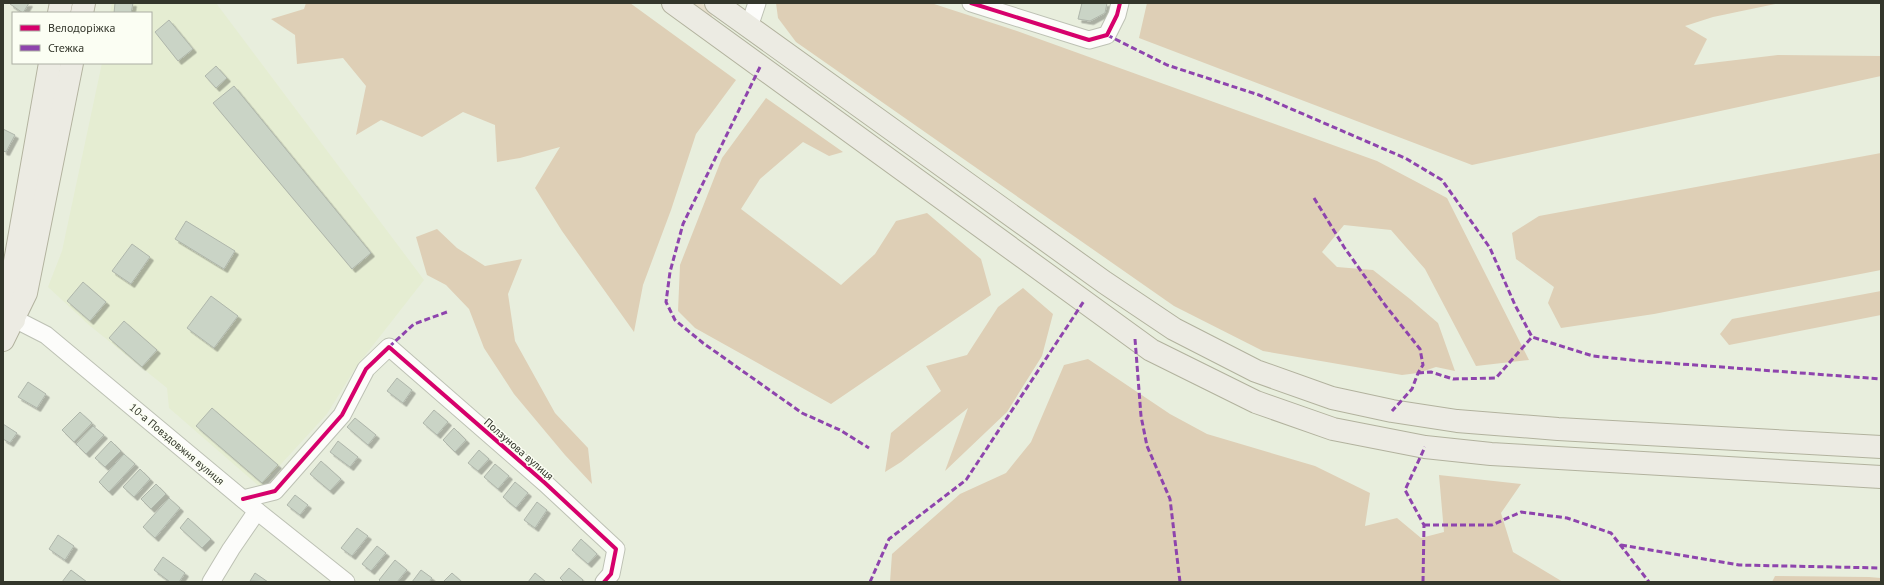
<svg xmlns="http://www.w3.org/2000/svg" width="1884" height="585" viewBox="0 0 1884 585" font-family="'PT Sans',sans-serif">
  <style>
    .built { fill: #e5edd2 }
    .green { fill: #e7dfcc }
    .forest { fill: #decfb6 }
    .building { fill: #cad4c6; stroke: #afb6ab; filter: url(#shadow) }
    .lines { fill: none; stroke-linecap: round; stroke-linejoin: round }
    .minor-casing { stroke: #bdc1b4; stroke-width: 19 }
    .primary-casing { stroke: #b2b29e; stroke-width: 24 }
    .minor { stroke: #fcfcfa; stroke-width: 17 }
    .primary { stroke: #ecebe3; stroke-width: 22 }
    .quiet { stroke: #8e44ad; stroke-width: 3; stroke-dasharray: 6 3; stroke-linecap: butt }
    .cycleway-casing { stroke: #fbfef3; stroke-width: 6 }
    .cycleway { stroke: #d6006c; stroke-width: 4 }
    .labels { text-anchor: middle; stroke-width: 3; stroke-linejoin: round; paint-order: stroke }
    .street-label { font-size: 11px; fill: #33362b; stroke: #fbfef3 }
  </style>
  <defs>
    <filter id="shadow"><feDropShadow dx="3.5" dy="3.5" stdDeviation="0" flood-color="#0004"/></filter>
  </defs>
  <rect width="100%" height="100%" fill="#e8eedd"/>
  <path class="built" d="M112,3H216L424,280L356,367L327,414L260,487L169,408L167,388L89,325L48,287L62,251L102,63H151V13H110Z"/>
  <path class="green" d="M688,3C699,3 710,3 713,15L710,17Z"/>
  <g class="forest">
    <path d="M306,3H630L736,80L696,134L671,210L643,285L634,332L562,231L535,188L560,147L520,158L497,162L495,125L463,112L422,137L381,120L356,135L366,86L343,58L297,64L295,35L271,19L304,9Z"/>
    <path d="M776,3H931L1017,31L1377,161L1447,198L1529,360L1476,366L1425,269L1391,230L1344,225L1322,252L1337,267L1373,270L1410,299L1438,323L1455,371L1436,367L1418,373L1402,375L1263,351L1174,306L796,42L778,18Z"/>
    <path d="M1147,3H1780L1713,17L1685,26L1707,39L1694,65L1778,55L1881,56V76L1472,165L1139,38Z"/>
    <path d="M766,98L843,152L829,156L803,142L760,179L741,209L841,285L875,254L896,221L927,213L981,259L991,295L831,404L695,328L678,311L680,265L722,158Z"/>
    <path d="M1881,153V270L1654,314L1561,328L1548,303L1554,287L1516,259L1512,233L1539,216Z"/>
    <path d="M437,229L457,248L485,266L522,259L508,294L515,341L555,413L588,448L592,484L565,455L514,394L484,348L469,309L446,285L427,275L416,237Z"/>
    <path d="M1023,288L1053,314L1042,356L1007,412L945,471L968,408L901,462L885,472L891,433L941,391L926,366L967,355L998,307Z"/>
    <path d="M1881,291V315L1729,345L1720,334L1732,319Z"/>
    <path d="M1088,359L1170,414L1207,434L1315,466L1370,493L1365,526L1397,518L1421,538L1444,532L1439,475L1521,484L1501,513L1513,552L1563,582H890L892,554L960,494L1006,473L1031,442L1064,365Z"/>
    <path d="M1775,576L1869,577L1881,578V582H1772Z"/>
  </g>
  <g class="building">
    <path d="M11,3H29L23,13L10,4Z"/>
    <path d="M115,3H133L131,13H114Z"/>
    <path d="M1082,3H1107L1105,13L1090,21L1078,19Z"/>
    <path d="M169,20L193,49L178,61L155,32Z"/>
    <path d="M216,66L227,78L216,88L205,76Z"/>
    <path d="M234,86L371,253L352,269L213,103Z"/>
    <path d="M3,129L15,135L6,152L3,151Z"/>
    <path d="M186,221L235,251L224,269L175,239Z"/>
    <path d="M132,244L150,257L131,284L112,271Z"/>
    <path d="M83,282L106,302L90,321L67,301Z"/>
    <path d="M211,296L238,316L214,348L187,328Z"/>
    <path d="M124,321L157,350L142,367L109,338Z"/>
    <path d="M397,378L412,390L403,403L387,391Z"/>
    <path d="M28,382L46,394L37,408L18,397Z"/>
    <path d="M212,408L278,465L262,483L196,426Z"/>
    <path d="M434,410L448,422L437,435L423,423Z"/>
    <path d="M80,412L92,423L74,442L62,430Z"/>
    <path d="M355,418L376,435L368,445L347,427Z"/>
    <path d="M3,424L17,433L10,443L3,439Z"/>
    <path d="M93,426L104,435L86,454L76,444Z"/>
    <path d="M454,428L466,440L455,452L443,440Z"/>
    <path d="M111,441L121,451L105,467L95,458Z"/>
    <path d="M338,441L358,457L350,467L330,452Z"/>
    <path d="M479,450L489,459L478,471L468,463Z"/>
    <path d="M124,454L135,464L109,492L99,482Z"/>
    <path d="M321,461L341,479L330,491L310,474Z"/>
    <path d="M495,464L509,476L498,489L484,477Z"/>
    <path d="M140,469L150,479L134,497L123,487Z"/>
    <path d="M515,482L528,493L516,508L503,497Z"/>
    <path d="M156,484L166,494L151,509L141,499Z"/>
    <path d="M295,495L308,505L300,515L287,505Z"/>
    <path d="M169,498L180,508L155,538L143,527Z"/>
    <path d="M537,502L547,510L535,528L524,520Z"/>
    <path d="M188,518L211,539L202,548L180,528Z"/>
    <path d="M357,528L368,536L352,556L341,548Z"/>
    <path d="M58,535L74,546L65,560L49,549Z"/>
    <path d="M581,539L597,554L588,564L572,550Z"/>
    <path d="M377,546L386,553L371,571L362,564Z"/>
    <path d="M163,557L185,573L179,582H170L154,570Z"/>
    <path d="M395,560L407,570L397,582H381L379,580Z"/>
    <path d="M569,568L583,580L581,582H564L560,578Z"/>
    <path d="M71,570L87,582H62Z"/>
    <path d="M421,570L432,578L429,582H412Z"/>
    <path d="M255,573L268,582L250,581Z"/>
    <path d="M452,573L462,582H443Z"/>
    <path d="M535,573L546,582H528Z"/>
  </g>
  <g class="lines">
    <g class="minor-casing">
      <g id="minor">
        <path d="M971,3L1089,40L1107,35L1117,15L1120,3"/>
        <path d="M749,27L757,3"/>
        <path d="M3,313L46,335L257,511L346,582"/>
        <path d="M243,499L275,491L342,415L366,369L389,347L545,483L616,549L611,574L604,582"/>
        <path d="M211,582L231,549L257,511"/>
      </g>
    </g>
    <g class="primary-casing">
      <g id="primary">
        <path d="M673,3L1151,350L1256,402L1333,429L1425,447L1491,454L1881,477"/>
        <path d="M716,3L1104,282L1174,329L1256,371L1332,398L1392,411L1457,421L1558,429L1881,447"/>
        <path d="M59,13L61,3"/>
        <path d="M82,13L84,3"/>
        <path d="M14,320L10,290L50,63"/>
        <path d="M3,340L26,293L72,63"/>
      </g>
    </g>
    <use href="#minor" class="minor"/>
    <use href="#primary" class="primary"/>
    <g class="quiet">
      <path d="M1107,35L1167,65L1259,95L1405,158L1442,180L1490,248L1515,305L1532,337L1593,356L1641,361L1881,379"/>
      <path d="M760,67L683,224L670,272L666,302L675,320L703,343L802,413L840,430L869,448"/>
      <path d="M1314,198L1344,247L1385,305L1420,349L1423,365L1418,373L1412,389L1392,411"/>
      <path d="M1135,339L1141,416L1147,446L1170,499L1180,582"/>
      <path d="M389,347L414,324L447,312"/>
      <path d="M1418,373L1431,372L1453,379L1496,378L1532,337"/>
      <path d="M1424,525H1492L1521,512L1567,518L1611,533L1649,582"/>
      <path d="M1621,545L1739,565L1881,568"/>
      <path d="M870,582L889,539L966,480L1084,301"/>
      <path d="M1423,582L1424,525L1405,490L1425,447"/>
    </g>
    <g class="cycleway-casing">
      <g id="cycleway">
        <path d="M971,3L1089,40L1107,35L1117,15L1120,3"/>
        <path d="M243,499L275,491L342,415L366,369L389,347L545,483L616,549L611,574L604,582"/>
      </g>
    </g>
    <use href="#cycleway" class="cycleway"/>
  </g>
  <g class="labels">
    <g class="street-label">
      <text transform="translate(177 444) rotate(40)" y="4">10-а Повздовжня вулиця</text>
      <text transform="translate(519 449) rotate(41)" y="4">Ползунова вулиця</text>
    </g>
  </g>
  <rect width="1884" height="585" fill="none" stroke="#33362b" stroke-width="8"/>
  <rect x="12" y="12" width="140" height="52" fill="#fbfef3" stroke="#abaea3"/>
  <rect x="20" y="25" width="20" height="6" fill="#d6006c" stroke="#abaea3"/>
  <text x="48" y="32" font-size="12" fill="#33362b">Велодоріжка</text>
  <rect x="20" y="45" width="20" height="6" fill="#8e44ad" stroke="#abaea3"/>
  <text x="48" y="52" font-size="12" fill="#33362b">Стежка</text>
</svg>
